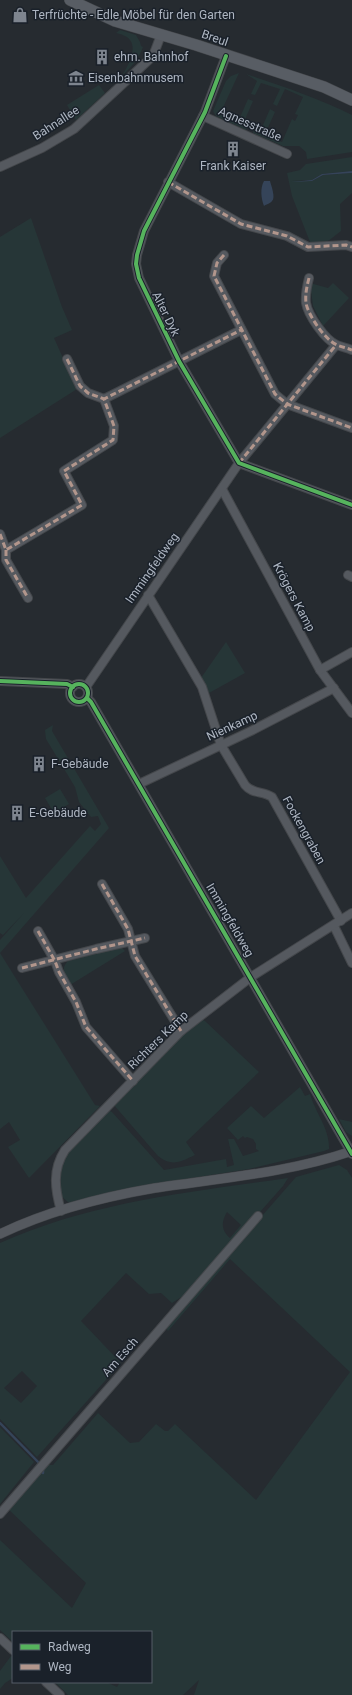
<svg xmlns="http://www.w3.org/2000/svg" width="352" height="1695" viewBox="0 0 352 1695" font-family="Roboto,sans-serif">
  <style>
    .green { fill: #263637; fill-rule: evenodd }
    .water { fill: #354459 }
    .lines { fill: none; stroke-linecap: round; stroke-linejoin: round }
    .stream { stroke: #354459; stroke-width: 2.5 }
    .minor-casing { stroke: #44474b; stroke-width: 10 }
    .tertiary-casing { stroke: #44474b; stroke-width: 10 }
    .secondary-casing { stroke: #44474b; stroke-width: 12 }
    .minor { stroke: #55595f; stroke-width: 8 }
    .tertiary { stroke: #55595f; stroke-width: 9 }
    .secondary { stroke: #585d64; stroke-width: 11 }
    .quiet { stroke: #b2968c; stroke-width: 3; stroke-dasharray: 6 3; stroke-linecap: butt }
    .cycleway-casing { stroke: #1a212a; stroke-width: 6 }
    .cycleway { stroke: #56b35d; stroke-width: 4 }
    .labels { text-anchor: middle; stroke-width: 3; stroke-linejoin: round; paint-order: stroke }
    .poi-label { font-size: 12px; fill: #aeb6c2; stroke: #1a212a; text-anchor: start }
    .street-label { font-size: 12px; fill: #aeb6c2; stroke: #1a212a }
  </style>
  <rect width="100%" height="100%" fill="#262b30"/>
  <g class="green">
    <path d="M120,30L136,35L140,42L141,46L143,47C138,61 129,69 119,79C126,71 138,50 130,40C127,36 121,34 116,33Z"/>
    <path d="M239,73L220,114L238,122L248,99L253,101L243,124L248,126L246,130L216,116L213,111L226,81L231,76Z"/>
    <path d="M246,74C282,86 318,98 352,115V152L307,159L306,152L299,146H283L253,133L254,129L260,132L270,109L275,112L265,134L282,142L292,119L295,121L298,115L295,114L303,97L285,89L277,106L273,104L280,89L261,83L255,95L251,94L257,81Z"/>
    <path d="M99,85L105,93L76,120L67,105Z"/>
    <path d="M352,157V171L322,174L312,180L292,181H312L323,175L352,173V193L340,204L341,231C332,238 321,249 310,242L292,196L287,173L300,170L306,164Z"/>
    <path d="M31,218L62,307L72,330L54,338L77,389L0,438V237Z"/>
    <path d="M310,283L328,288L333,283L349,298L323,326L313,306Z"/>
    <path d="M226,642L245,673L209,693L201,678Z"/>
    <path d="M53,725L52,731L109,828L0,953L95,1105L100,1106L29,1178L8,1147L20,1140L9,1122L0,1129V940L24,913L3,935L0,933V856L26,898L90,826L95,831L101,824L98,816L91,817L79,802L75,787L46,739L45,730Z"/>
    <path d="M60,789L69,804L54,813L45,798Z"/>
    <path d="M121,947L125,951L70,985C65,976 60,969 68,961Z"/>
    <path d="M201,1019L205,1021L259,1072L186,1142L195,1155C180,1162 172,1167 158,1156L113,1104L180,1037Z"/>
    <path d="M300,1087L305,1096L310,1094C315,1112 330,1129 329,1149L324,1151L249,1169L154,1184L73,1202H68L61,1196L59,1175L63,1157L108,1110L112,1112L164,1170L226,1159L227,1167L234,1165L228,1139H234L243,1156L259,1151L256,1149V1144L253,1139L247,1137L245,1138L243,1136L238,1140L227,1128L251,1106L264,1118Z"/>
    <path d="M339,1119L352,1122V1136L346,1132Z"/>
    <path d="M339,1165L347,1170L352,1178V1695H194L199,1680L183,1695H68L55,1682H106L117,1687L120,1682H151V1632H13V1642L0,1630V1540L72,1608L86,1583L7,1508L45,1465H53L98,1413L130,1443L139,1442L156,1424L165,1431H168L175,1424L256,1500L350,1372L230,1259L168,1331L165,1327L296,1177Z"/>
    <path d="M288,1178L283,1186L189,1292L172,1303L161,1293L149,1294L126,1273L81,1321L121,1363L37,1457L0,1419V1243C91,1202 190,1192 288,1178ZM227,1212L241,1225L230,1238C221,1230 221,1222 227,1212ZM22,1371L37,1386L21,1403L4,1388Z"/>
    <path d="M0,1427L34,1462L0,1504Z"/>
    <path d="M11,1656L13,1658V1678L5,1683L0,1689V1671Z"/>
  </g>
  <g class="water">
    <path d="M352,171V173L323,175L312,181L291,182L312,180L322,174Z"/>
    <path d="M264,181H270C271,185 276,198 272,201C271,203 265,205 264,206C261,198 260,188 264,181Z"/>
  </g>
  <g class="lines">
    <path class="stream" d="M0,1423L43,1467V1473"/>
    <g class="minor-casing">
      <g id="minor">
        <path d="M226,56L205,112L144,231L137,255L136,264L139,278L179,361L239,463L352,505"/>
        <path d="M203,116L287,154"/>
        <path d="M0,167L42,148L74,129L153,56L161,35"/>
        <path d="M168,182L241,224L287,236L308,247L346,245L352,247"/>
        <path d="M224,255L217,263L214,276L275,394L287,404L352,428"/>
        <path d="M309,278C307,286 305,294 306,303C308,315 325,340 337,345C342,347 347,348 352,350"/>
        <path d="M67,359L80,386L88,393L104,399"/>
        <path d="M222,489L320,670L352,713"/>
        <path d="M0,534L6,550L82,505L64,471L113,440L114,426L104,399L241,330"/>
        <path d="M6,550V560L28,598"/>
        <path d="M348,575L352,577"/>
        <path d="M148,595L202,687L221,745L245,785C252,794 263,791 272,797L341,921"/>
        <path d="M320,670L352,652"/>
        <path d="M0,681L67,684L73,687"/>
        <circle cx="79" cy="693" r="9"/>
        <path d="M86,687L239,463L336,345"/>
        <path d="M87,698L91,702L352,1154"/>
        <path d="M139,784L251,731L334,688"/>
        <path d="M102,884L128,929L135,956L181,1031"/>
        <path d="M334,926L352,963"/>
        <path d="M38,931L55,961L59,972L76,1002L86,1027L133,1081"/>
        <path d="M22,968L96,949L145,938"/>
        <path d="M61,1211C55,1189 52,1170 65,1150L181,1031L251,977L352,913"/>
        <path d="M0,1514L258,1216"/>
        <path d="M0,1638L13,1650"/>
        <path d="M46,1682L60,1695"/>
      </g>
    </g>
    <g class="tertiary-casing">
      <path id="tertiary" d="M0,1234C48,1211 102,1197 155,1188C221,1178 288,1173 352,1151"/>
    </g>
    <g class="secondary-casing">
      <path id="secondary" d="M70,0L115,21L196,45L324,87L352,100"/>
    </g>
    <use href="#minor" class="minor"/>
    <use href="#tertiary" class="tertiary"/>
    <use href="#secondary" class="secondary"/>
    <g class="quiet">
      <path d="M168,182L241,224L287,236L308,247L346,245L352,247"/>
      <path d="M224,255L217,263L214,276L275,394L287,404L352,428"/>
      <path d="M309,278C307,286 305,294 306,303C308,315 325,340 337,345C342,347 347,348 352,350"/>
      <path d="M67,359L80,386L88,393L104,399"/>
      <path d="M239,463L336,345"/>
      <path d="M0,534L6,550L82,505L64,471L113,440L114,426L104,399L241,330"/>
      <path d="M6,550V560L28,598"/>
      <path d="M102,884L128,929L135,956L181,1031"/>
      <path d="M38,931L55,961L59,972L76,1002L86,1027L133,1081"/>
      <path d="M22,968L96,949L145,938"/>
    </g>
    <g class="cycleway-casing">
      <g id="cycleway">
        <path d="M226,56L205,112L144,231L137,255L136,264L139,278L179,361L239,463L352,505"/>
        <path d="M0,681L67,684L73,687"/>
        <circle cx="79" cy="693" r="9"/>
        <path d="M87,698L91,702L352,1154"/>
      </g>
    </g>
    <use href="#cycleway" class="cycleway"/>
  </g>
  <defs>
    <g id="shop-bare" transform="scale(1.2)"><path d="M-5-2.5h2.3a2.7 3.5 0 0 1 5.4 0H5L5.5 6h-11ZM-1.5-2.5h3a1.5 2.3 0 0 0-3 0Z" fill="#7e858f" stroke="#1a212a" stroke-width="2.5" paint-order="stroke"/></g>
    <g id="building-bare" transform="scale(1.2)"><path d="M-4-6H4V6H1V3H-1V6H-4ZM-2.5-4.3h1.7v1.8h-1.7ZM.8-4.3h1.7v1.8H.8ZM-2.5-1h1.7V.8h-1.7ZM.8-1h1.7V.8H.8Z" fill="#7e858f" stroke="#1a212a" stroke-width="2.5" paint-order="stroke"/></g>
    <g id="museum-bare" transform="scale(1.2)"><path d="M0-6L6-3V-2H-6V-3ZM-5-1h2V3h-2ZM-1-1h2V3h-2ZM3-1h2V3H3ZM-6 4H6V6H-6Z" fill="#7e858f" stroke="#1a212a" stroke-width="2.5" paint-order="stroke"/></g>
  </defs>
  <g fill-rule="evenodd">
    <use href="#shop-bare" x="20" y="15"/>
    <use href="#building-bare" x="102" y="57"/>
    <use href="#museum-bare" x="76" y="78"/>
    <use href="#building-bare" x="233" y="149"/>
    <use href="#building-bare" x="39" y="764"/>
    <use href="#building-bare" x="17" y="813"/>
  </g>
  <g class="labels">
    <g class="poi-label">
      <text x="32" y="19">Terfrüchte - Edle Möbel für den Garten</text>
      <text x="114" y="61">ehm. Bahnhof</text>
      <text x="88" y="82">Eisenbahnmusem</text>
      <text x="233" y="170" text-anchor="middle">Frank Kaiser</text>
      <text x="51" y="768">F-Gebäude</text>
      <text x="29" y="817">E-Gebäude</text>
    </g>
    <g class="street-label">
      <text transform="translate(215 38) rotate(19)" y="4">Breul</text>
      <text transform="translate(56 123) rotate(-33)" y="4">Bahnallee</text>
      <text transform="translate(250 124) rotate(24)" y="4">Agnesstraße</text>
      <text transform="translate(166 314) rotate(64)" y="4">Alter Dyk</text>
      <text transform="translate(152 568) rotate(-55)" y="4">Immingfeldweg</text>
      <text transform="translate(294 597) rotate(62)" y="4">Krögers Kamp</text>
      <text transform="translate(232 726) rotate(-25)" y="4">Nienkamp</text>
      <text transform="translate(304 830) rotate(61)" y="4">Fockengraben</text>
      <text transform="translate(230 920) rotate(60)" y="4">Immingfeldweg</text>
      <text transform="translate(158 1040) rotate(-44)" y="4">Richters Kamp</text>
      <text transform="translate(120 1357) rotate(-49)" y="4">Am Esch</text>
    </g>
  </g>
  <rect x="12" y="1631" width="140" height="52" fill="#1a212a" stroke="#555d67"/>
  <rect x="20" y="1644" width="20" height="6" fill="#56b35d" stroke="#555d67"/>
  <text x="48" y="1651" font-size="12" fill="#aeb6c2">Radweg</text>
  <rect x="20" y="1664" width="20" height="6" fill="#b2968c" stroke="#555d67"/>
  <text x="48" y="1671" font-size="12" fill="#aeb6c2">Weg</text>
</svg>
